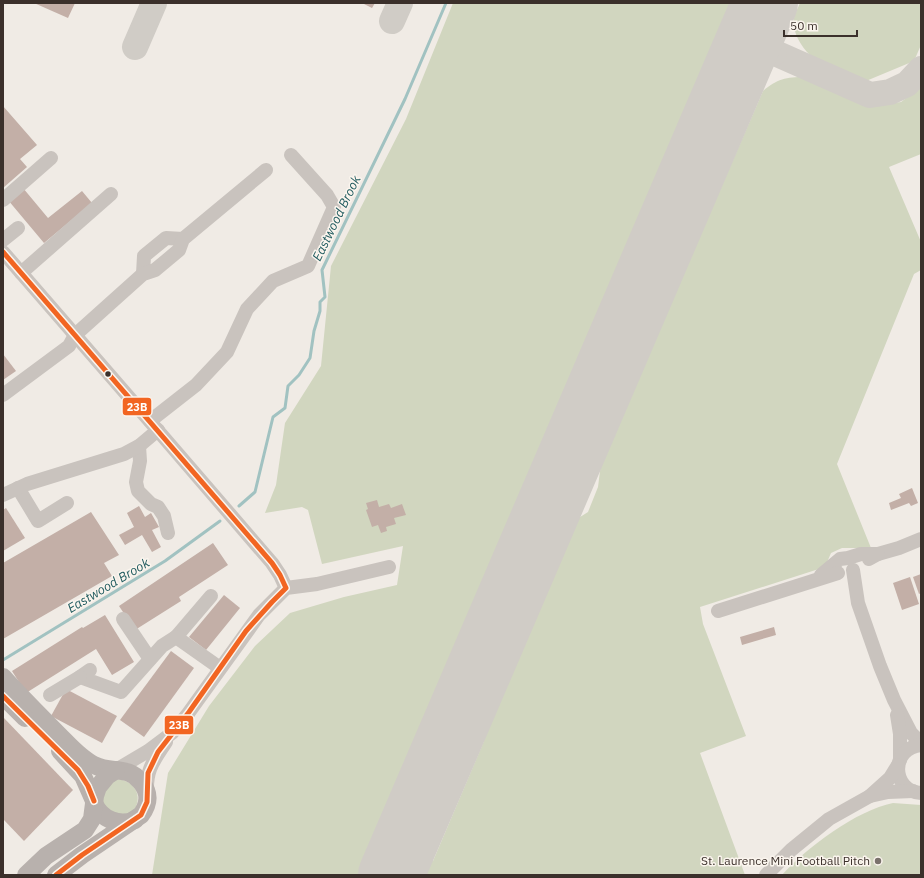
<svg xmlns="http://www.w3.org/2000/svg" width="924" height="878" viewBox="0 0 924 878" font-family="'IBM Plex Sans',sans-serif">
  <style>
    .green { fill: #d1d6bf }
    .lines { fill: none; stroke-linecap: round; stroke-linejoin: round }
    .stream { stroke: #a1c2c1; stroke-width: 3 }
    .taxiway { stroke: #d0ccc6; stroke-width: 26 }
    .runway { stroke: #d0ccc6; stroke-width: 66 }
    .building { fill: #c3afa7 }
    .minor { stroke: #c9c3be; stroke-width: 14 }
    .major { stroke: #b8b1ad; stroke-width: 18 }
    .bus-1-casing { stroke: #fbf5ee; stroke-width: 8 }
    .bus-1 { stroke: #f26522; stroke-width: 5 }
    .bus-dot { fill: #3b302b; stroke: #fbf5ee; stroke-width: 1.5 }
    .poi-dot { fill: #7a716c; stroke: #fbf5ee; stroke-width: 1.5 }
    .labels { text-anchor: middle; stroke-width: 3; stroke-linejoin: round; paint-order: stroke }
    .poi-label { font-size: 12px; fill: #3b302b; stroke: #fbf5ee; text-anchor: end }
    .water-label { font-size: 13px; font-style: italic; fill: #1f5a5e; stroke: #fbf5ee }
    .line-badge { stroke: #fbf5ee; stroke-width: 1.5 }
    .badge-label { font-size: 11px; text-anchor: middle; font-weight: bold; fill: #fff }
  </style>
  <rect width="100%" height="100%" fill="#f0ebe5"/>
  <g class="green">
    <path d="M453,3H729L731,11V22L543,461L532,472L522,508L459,661L382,837L387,840L372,875H152L168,773L209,706L255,646L290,613L344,597L397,585L403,546L322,564L308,510L302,507L265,513L276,485L285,423L321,366L331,266L406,119Z"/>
    <path d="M800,3H921V45L914,61L866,81L810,55C801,46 792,32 794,18C795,13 798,8 800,3Z"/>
    <path d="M805,77L867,103L879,105L901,102L921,87V154L889,167L921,242V270L914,274L837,464L871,548H842L831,553L825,567L700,607L703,624L746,736L700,753L745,875H422L428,860L433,861L484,741L479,738L577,519L588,512L598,487L601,463L763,91C777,79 786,77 805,77Z"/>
    <path d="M116,779C137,780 145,800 130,815L105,814L100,790Z"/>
    <path d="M893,803L921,805V875H782C806,848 857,810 893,803Z"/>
  </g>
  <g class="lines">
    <g class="stream">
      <path d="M239,506L255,492L273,417L285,408L288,386L299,375L310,358L314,331L320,311V302L325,297L322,270L405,99L446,3"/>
      <path d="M3,660L165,561L220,521"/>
    </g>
    <g class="taxiway">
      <path d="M760,13C758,29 758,35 766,49L870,95L890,92L907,84L921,69"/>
      <path d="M392,21L400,3"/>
      <path d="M135,47L154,3"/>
      <path d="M739,64C751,56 760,52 774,53"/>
    </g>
    <path class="runway" d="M391,875L765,3"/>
  </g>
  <g class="building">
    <path d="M34,3H75L68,18Z"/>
    <path d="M362,3H375L372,8Z"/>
    <path d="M3,106L37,145L20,159L27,167L3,188Z"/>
    <path d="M23,188L48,218L82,191L92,203L44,243L8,200Z"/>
    <path d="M3,354L16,371L3,380Z"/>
    <path d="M912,488L918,503L911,506L909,503L891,510L889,503L901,498L899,494Z"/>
    <path d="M377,500L379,507L389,504L391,508L402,504L406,515L394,518L396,524L386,527L387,531L381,533L378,525L372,527L366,510L368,509L366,503Z"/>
    <path d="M139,506L145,517L151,513L159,527L152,530L161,547L152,552L142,535L125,545L119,535L134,527L127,513Z"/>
    <path d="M6,508L25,538L3,551V510Z"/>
    <path d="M91,512L119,555L104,563L112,576L3,639V563Z"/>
    <path d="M213,543L228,565L179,597L181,601L135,630L119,606Z"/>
    <path d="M921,574V593L919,594L913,577Z"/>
    <path d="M910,577L919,604L902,610L893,583Z"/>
    <path d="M224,595L240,608L206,650L189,637Z"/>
    <path d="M105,615L134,662L112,675L96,649L26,693L12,671L82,627L83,628Z"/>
    <path d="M774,627L776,635L742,645L740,637Z"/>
    <path d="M171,651L194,668L144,737L120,720Z"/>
    <path d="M66,689L117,716L102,743L51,716Z"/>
    <path d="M3,717L73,790L24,841L3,819Z"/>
  </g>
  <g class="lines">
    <g class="minor">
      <path d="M3,200L51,158"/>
      <path d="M3,240L18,228"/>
      <path d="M3,252L160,433L272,563L280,575L286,588"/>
      <path d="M21,273L111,194"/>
      <path d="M143,274L144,256L166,238L183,239"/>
      <path d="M3,395L69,346L75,335L143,274L155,270L179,250L183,239L266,170"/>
      <path d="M150,421L196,385L227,352L247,309L273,281L308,266L334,207L327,195L291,155"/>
      <path d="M139,446L140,461L136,482L138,491L151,504L158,507L164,516L168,533"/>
      <path d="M18,488L38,521L67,503"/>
      <path d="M3,495L27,484L124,454L139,446L158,430"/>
      <path d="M869,559L878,554L899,548L921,539"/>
      <path d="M853,570L858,603L880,666L894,700L911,733L921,743"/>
      <path d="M821,575L840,559L848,558L861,554H878"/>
      <path d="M718,611L838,573"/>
      <path d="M123,619L150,659"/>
      <path d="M176,637L211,596"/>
      <path d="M90,670L80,677L121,692L162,646L176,637L220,668"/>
      <path d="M50,695L80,677"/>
      <path d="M897,715L900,734V760"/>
      <path d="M921,745C890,748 891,791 921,793"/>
      <path d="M116,770L148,751L172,733L187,715L259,615L286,588L317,584L389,567"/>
      <path d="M147,793C146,769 153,762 166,742"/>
      <path d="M870,796L888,792L913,791"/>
      <path d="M766,875L791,850L829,819L870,796L890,778L898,765"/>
    </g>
    <g class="major">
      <path d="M3,677C21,697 40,716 59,735C69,745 80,758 94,765C111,774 128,765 141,782C150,793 149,804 141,815L82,855L56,875"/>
      <path d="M3,696L25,718"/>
      <path d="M60,751L83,776L94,801"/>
      <path d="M94,803C101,819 119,827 135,820"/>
      <path d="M26,875L46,856L85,830L92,819L95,796L98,787L107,776L116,770"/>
    </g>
    <g class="bus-1-casing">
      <g id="bus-1">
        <path d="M3,252L272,563L280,575L286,588L272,602L246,631L189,712L158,752L148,773L147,802L141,815L82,855L56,875"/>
        <path d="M3,696L78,770L88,786L94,801"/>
      </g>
    </g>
    <use href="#bus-1" class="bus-1"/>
  </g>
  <circle class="bus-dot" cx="108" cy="374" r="3.5"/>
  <circle class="poi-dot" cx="878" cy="861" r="4"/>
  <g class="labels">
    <g class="poi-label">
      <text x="870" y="865">St. Laurence Mini Football Pitch</text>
    </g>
    <g class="water-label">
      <text transform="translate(336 218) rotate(-64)" y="5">Eastwood Brook</text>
      <text transform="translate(108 585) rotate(-31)" y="5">Eastwood Brook</text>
    </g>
  </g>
  <g class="line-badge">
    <rect x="122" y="397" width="30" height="19" rx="4" fill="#f26522"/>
    <rect x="164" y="715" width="30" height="20" rx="4" fill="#f26522"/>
  </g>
  <g class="badge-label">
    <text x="137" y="411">23B</text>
    <text x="179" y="729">23B</text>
  </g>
  <rect width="924" height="878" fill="none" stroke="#3b302b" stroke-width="8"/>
  <path d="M784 30v6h73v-6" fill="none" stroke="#3b302b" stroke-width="2"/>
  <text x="790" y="30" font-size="12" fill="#3b302b" stroke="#fbf5ee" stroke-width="3" paint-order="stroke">50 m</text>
</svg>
